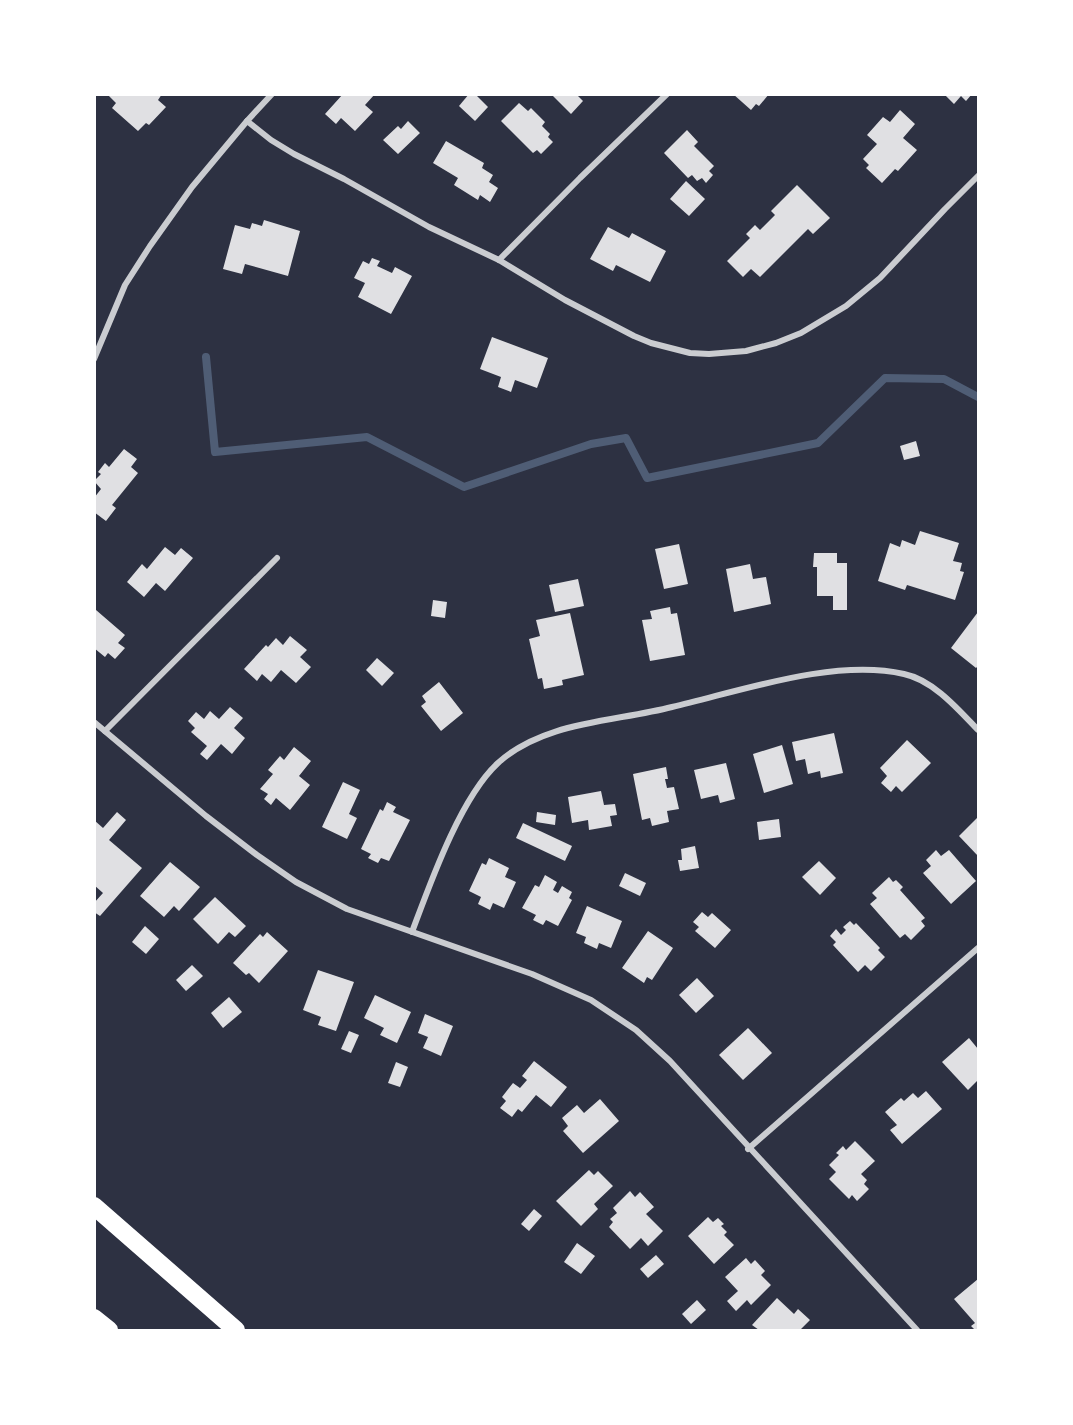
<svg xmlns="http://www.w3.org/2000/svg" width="1073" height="1425" viewBox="0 0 1073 1425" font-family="'Space Grotesk',sans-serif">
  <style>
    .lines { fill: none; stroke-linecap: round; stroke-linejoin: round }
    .stream { stroke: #4f5d75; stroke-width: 8 }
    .building { fill: #e0e0e3 }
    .minor { stroke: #caccd0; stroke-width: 6 }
    .motorway { stroke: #fff; stroke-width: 18 }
  </style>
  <rect width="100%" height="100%" fill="#2d3142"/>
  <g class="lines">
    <path class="stream" d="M206,357L215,452L367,437L464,487L591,444L626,438L647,478L818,443L885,378L944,379L978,397"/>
  </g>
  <g class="building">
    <path d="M107,94H162L158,100L166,107L149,125L146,123L138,131L112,108L116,103Z"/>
    <path d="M343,94H375L365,105L373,112L355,131L341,118L336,124L325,114Z"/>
    <path d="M469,94H475L488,107L475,121L459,106Z"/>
    <path d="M551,94H576L583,101L571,114Z"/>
    <path d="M733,94H769L759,106L756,104L751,110Z"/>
    <path d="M944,94H972L966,101L961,96L954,104Z"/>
    <path d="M519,103L528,111L531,108L545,122L542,126L550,134L548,137L553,142L541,154L537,150L533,153L501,121Z"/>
    <path d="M900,110L915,124L903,138L917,150L898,171L895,169L882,183L866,168L869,165L863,159L877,144L867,135L883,117L890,122Z"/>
    <path d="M408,121L420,133L398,154L383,140L398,126L401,129Z"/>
    <path d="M687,130L698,142L694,146L714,166L709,171L713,175L706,183L702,178L697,181L692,175L688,178L664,153Z"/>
    <path d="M446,141L484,163L482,168L493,175L489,182L498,188L490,202L480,195L478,200L454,185L458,178L433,163Z"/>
    <path d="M686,181L705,199L689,216L670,199Z"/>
    <path d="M797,185L830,218L813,234L808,229L760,277L751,269L743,277L727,261L750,238L746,234L755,225L760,230L775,215L771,211Z"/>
    <path d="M264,220L300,231L288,276L245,264L242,274L223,269L235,225L250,229L252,223L262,226Z"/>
    <path d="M608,227L629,238L632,233L666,251L650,282L616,265L613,271L590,259Z"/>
    <path d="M372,258L380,261L377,266L392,273L395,267L412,276L391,314L358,297L365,283L354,278L363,261L369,264Z"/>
    <path d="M492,337L548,358L537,388L515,380L511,392L498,387L501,377L480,369Z"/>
    <path d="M916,441L920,456L904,460L900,446Z"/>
    <path d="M124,449L137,459L131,467L138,473L112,505L116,508L106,521L94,512V498L101,489L94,481L101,474L98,472L105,463L109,467Z"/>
    <path d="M920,531L959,543L953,561L962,563L960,571L964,572L955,600L907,585L905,590L878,581L890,543L900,547L902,540L915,545Z"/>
    <path d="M679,544L688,584L664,589L655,549Z"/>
    <path d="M165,547L175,555L181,548L193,558L165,591L156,583L144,597L127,582L142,564L147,569Z"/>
    <path d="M814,553H837V563H847V610H833V596H817V567H813Z"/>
    <path d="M750,564L753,579L766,577L771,604L734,612L726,569Z"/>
    <path d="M578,579L584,606L555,612L549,585Z"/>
    <path d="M433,600L447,602L445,618L431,616Z"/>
    <path d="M670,607L671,614L677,613L685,655L650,661L642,620L652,619L650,611Z"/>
    <path d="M96,610L125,635L118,643L125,648L115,659L108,653L105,657L94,648Z"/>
    <path d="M978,612V666L976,668L951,648Z"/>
    <path d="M570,613L584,675L562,680L563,685L544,689L542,678L538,679L529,639L540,636L536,620Z"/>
    <path d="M290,636L307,650L300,657L311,667L296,683L281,670L271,682L262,674L257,681L244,669L266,645L268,647L276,638L283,645Z"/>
    <path d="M377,658L394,673L382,686L366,670Z"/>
    <path d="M439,682L463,713L441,731L421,706L426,702L422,696Z"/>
    <path d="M230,707L243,718L234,728L245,738L232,754L221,744L207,760L200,754L207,746L191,732L195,728L188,721L196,712L204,719L210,711L219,719Z"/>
    <path d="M834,733L843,773L821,778L820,771L808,774L805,759L796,761L792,742Z"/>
    <path d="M907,740L931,763L902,792L896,786L891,792L881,783L887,776L880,768Z"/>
    <path d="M782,745L793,784L764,793L753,754Z"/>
    <path d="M294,747L311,761L299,776L310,785L290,810L276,798L271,805L264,799L268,794L260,789L273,774L268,770L280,756L284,760Z"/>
    <path d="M726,763L735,799L720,803L718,795L701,799L694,770Z"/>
    <path d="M666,767L668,779H665L667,788L674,787L679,809L667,811L669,822L652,826L650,818L642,820L633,774Z"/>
    <path d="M343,782L360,790L349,814L357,818L347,839L322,827Z"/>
    <path d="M601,791L604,805L615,804L617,815L610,816L612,826L589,830L588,820L572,823L568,797Z"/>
    <path d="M387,802L396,807L393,812L410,820L389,861L381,858L378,863L368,858L371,854L361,849L380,809L383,811Z"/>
    <path d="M117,812L126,820L109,840L142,868L100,916L94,912V903L103,893L94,885V820L103,828Z"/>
    <path d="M537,812L556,815L555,825L536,822Z"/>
    <path d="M978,817V856L959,836Z"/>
    <path d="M779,819L781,837L759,840L757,822Z"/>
    <path d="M523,823L572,846L565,861L516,838Z"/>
    <path d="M695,846L699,868L680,871L678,860H682L681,849Z"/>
    <path d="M936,850L941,856L949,850L976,881L951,904L923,873L931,866L926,860Z"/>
    <path d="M489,858L509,868L505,877L516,882L504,908L493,903L490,910L478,904L481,897L469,891L482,863L486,865Z"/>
    <path d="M819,861L836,878L820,895L802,877Z"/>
    <path d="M170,862L200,887L179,911L174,906L164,917L140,896Z"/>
    <path d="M625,873L646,883L640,896L619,886Z"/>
    <path d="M545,875L557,882L553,890L558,893L562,886L572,892L569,898L572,900L558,926L546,920L543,925L533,920L536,915L522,908L535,885L539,887Z"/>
    <path d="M889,877L893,882L896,880L903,887L900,890L925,918L921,921L925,926L911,940L905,934L900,938L870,904L877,898L872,893Z"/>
    <path d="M215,897L246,926L235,937L229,932L218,944L193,919Z"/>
    <path d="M587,906L622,921L611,948L599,943L597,949L584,943L586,937L576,933Z"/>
    <path d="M702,912L708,917L712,913L731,930L715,948L695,931L699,927L693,922Z"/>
    <path d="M850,921L854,925L856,923L880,948L878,950L885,957L871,971L865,965L858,972L833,945L836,942L830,936L836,929L841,935L846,930L843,927Z"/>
    <path d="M145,926L159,939L146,954L132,942Z"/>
    <path d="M648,931L673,948L652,980L647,977L644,983L622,968Z"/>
    <path d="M267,932L288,951L259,983L249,973L246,975L233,963L260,934L263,937Z"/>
    <path d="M192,965L203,976L186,991L176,980Z"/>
    <path d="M318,970L354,982L336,1031L318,1025L321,1017L303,1010Z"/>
    <path d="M697,978L714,996L696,1013L679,995Z"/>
    <path d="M375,995L411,1012L397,1043L380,1035L384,1028L364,1018Z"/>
    <path d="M229,997L242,1012L223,1028L211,1013Z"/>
    <path d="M425,1014L453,1026L441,1056L423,1048L428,1037L418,1033Z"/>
    <path d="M748,1028L772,1053L743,1080L719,1055Z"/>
    <path d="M349,1031L359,1035L351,1053L341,1049Z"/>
    <path d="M969,1038L978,1049V1080L968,1090L942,1062Z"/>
    <path d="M534,1061L567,1087L551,1107L536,1095L522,1112L518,1109L512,1117L500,1108L506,1101L502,1097L513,1083L520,1088L527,1080L522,1076Z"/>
    <path d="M396,1062L408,1067L400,1087L388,1083Z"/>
    <path d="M926,1091L942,1109L902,1144L890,1130L897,1125L885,1112L901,1098L904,1101L913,1093L918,1098Z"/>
    <path d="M600,1099L619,1121L583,1153L563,1131L568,1126L562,1118L577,1105L584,1113Z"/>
    <path d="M855,1141L875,1161L861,1174L867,1180L864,1184L869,1189L857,1201L852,1195L849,1199L829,1179L836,1172L829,1165L839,1155L836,1153L843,1146L846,1150Z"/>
    <path d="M589,1170L594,1175L598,1171L613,1186L594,1204L598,1209L581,1226L556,1201Z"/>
    <path d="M630,1191L635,1197L640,1192L654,1207L646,1214L663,1231L648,1246L641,1238L630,1249L609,1227L613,1222L610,1219L617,1213L613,1208Z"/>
    <path d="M534,1209L542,1216L529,1231L521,1224Z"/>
    <path d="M708,1217L713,1222L718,1218L724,1224L721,1226L727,1232L724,1235L734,1245L714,1264L688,1236Z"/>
    <path d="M577,1243L595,1256L581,1274L564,1262Z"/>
    <path d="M656,1255L664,1264L648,1278L640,1269Z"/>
    <path d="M746,1258L751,1264L755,1260L765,1271L761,1275L771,1285L751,1305L747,1300L736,1311L727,1301L738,1291L725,1277Z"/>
    <path d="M978,1279V1330H975L971,1326L975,1323L954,1299Z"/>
    <path d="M777,1298L794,1314L798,1309L810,1320L800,1330H759L752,1325Z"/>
    <path d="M697,1300L706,1310L691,1324L682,1314Z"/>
  </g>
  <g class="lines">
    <g class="minor">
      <path d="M247,121L271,140L294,154L344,179L429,227L499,260L565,300L634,336L651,343L690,353L709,354L746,351L776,343L801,333L846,306L880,278L945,209L978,176"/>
      <path d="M499,260L580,178L667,94"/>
      <path d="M94,359L125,285L150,246L192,187L247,121L272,94"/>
      <path d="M94,722L206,816L257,855L296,882L347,909L532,974L591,1000L636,1030L670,1061L917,1330"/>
      <path d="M105,731L277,558"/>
      <path d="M412,932C430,884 460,798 498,763C544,721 614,722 672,707C741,691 834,658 904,674C933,680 958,709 978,730"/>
      <path d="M748,1149L978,948"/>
    </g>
    <g class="motorway">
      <path d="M94,1206L236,1330"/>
      <path d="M94,1318L109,1330"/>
    </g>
  </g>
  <rect width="1073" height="1425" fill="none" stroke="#ffffff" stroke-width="192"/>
</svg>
